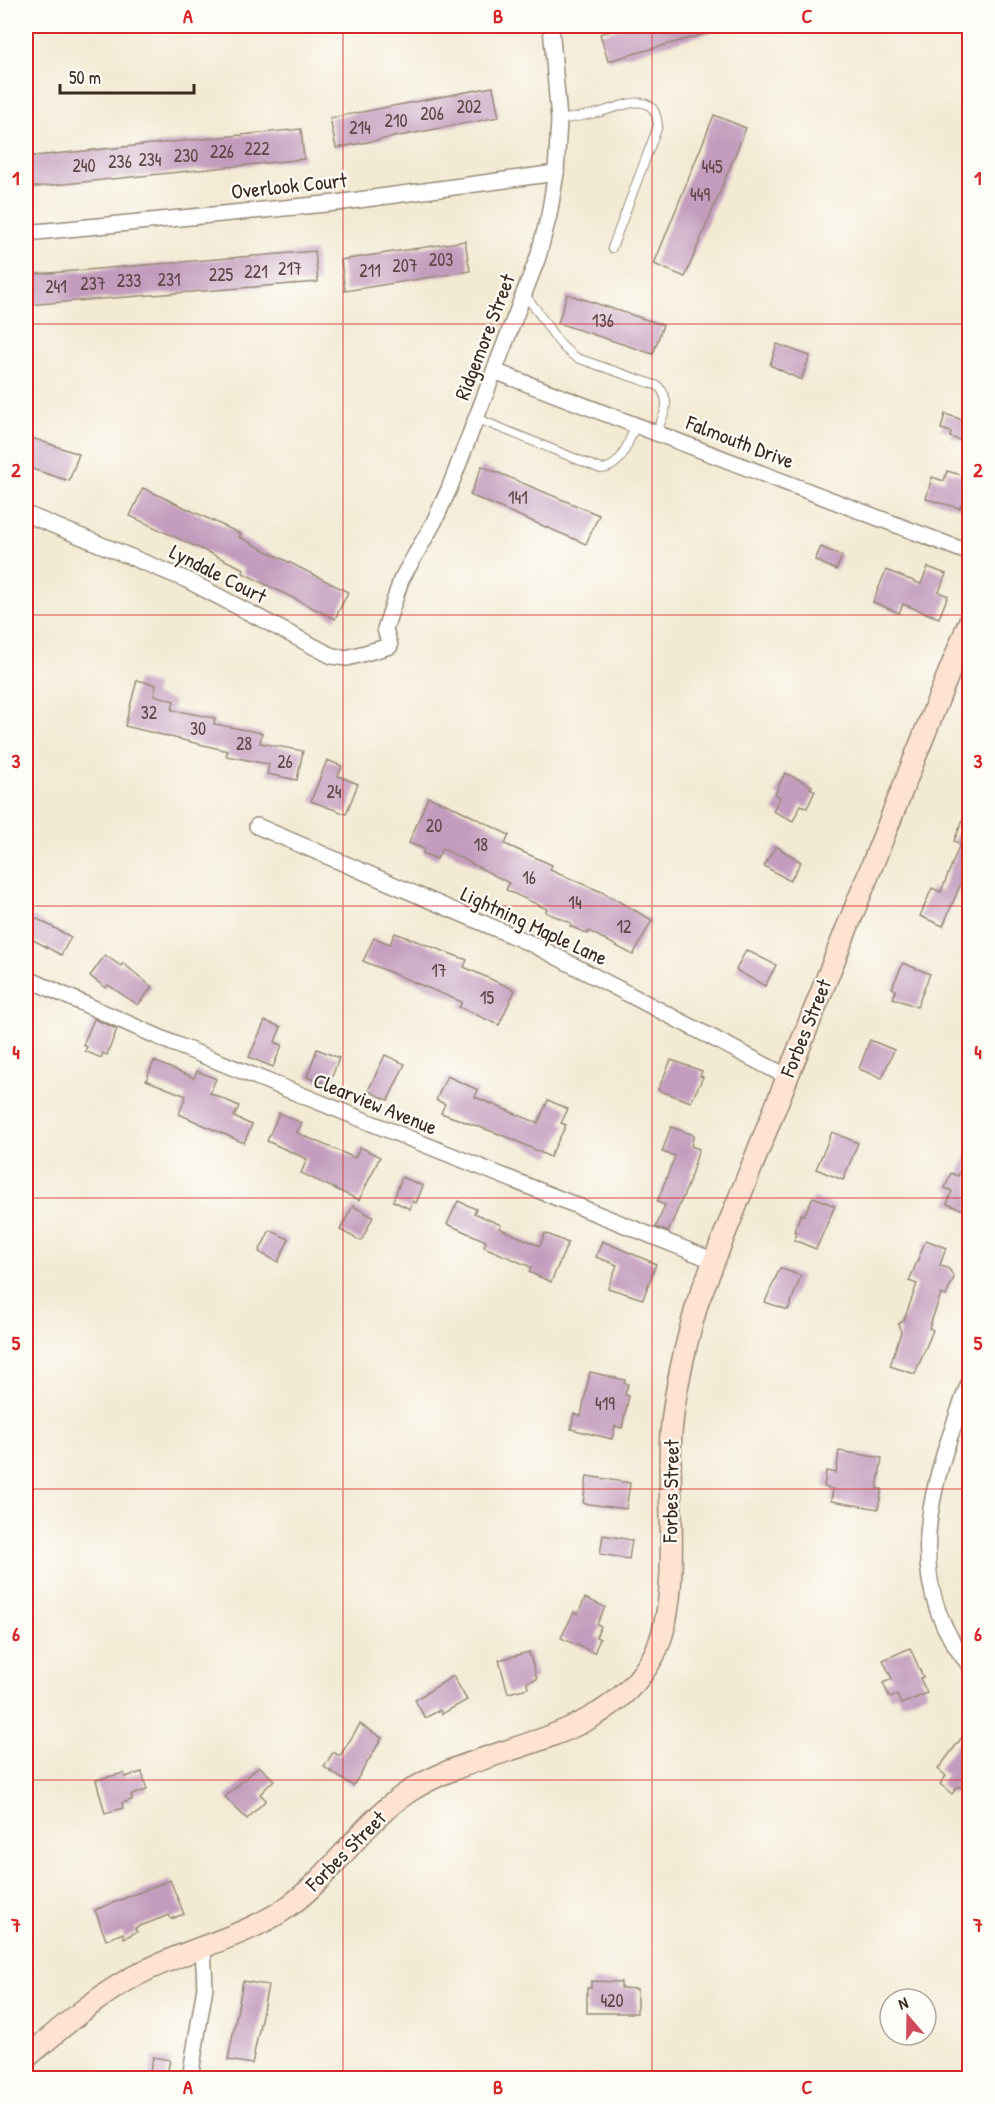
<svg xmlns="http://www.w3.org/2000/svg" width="995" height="2104" viewBox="0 0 995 2104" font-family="'Patrick Hand',sans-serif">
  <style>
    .building { fill: #c39cbd }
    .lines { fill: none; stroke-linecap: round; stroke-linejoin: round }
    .lane-casing { stroke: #978a79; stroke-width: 10 }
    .street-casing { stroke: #978a79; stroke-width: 18 }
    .secondary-casing { stroke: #978a79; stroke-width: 24 }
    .lane { stroke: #fff; stroke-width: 8 }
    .street { stroke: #fff; stroke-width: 15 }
    .secondary { stroke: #fee3d2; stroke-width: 21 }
    .grid { fill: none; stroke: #d62828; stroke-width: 1.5; stroke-opacity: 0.55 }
    .labels { text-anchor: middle; stroke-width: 4.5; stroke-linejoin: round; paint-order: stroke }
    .number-label { font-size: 18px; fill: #5d4646 }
    .street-label { font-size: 21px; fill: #3b2a1e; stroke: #fdfcf7 }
    .neatline { fill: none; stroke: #d62828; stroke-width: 2 }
    .grid-label { font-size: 20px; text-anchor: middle; font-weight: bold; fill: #d62828 }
  </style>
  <rect width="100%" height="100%" fill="#fdfcf7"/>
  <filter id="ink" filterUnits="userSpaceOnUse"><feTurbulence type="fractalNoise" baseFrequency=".0167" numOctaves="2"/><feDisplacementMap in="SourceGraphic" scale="12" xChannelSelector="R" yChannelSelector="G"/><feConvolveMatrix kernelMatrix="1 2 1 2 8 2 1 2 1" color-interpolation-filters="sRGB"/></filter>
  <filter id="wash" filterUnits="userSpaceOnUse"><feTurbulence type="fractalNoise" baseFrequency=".008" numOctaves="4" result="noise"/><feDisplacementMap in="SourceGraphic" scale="24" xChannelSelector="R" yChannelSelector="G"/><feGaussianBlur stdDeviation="1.35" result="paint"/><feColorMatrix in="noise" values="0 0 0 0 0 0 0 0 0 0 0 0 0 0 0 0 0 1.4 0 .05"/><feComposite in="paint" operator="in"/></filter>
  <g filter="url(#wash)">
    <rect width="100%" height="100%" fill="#f3ead4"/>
    <g id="blocks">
      <g class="building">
        <path d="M628,26H719V30L608,61L600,34Z"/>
        <path d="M493,87L499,117L336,148L330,118Z"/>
        <path d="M714,115L746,128L685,277L654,264Z"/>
        <path d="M301,129L304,159L26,188V157Z"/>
        <path d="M465,241L470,271L345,291L341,260Z"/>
        <path d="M315,251L318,282L26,305V275Z"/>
        <path d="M567,294L663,325L653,354L558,323Z"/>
        <path d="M777,344L810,356L801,380L770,365Z"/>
        <path d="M945,414L969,422V443L950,437L951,432L941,429Z"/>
        <path d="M26,436L79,454L69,481L26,467Z"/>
        <path d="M482,466L599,515L586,544L470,495Z"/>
        <path d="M947,471L969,477V503L963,501L960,508L926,499L932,477L944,481Z"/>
        <path d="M143,488L241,534L239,537L348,592L335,619L243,573L244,569L130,516Z"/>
        <path d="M821,547L842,556L836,570L815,560Z"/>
        <path d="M928,567L946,574L939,592L948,596L939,618L903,604L899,613L873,602L886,570L921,584Z"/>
        <path d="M137,680L156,685L154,695L174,701L172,710L215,718L214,724L262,733L260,743L303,751L297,780L267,774L269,764L226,756L228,751L125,726Z"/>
        <path d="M327,760L342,766L338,776L358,784L346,814L311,801Z"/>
        <path d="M785,773L812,786L810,788L815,791L807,808L801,805L793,821L773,811L780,797L775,794Z"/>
        <path d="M428,797L458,809L509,835L505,844L552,865L550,870L602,892L652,920L633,955L589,931L588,934L570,926L571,923L545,912L547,909L506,890L509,883L442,848L437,859L423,853L424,849L409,843Z"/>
        <path d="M969,805V878L964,876L943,926L920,916L932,888L941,892L960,844L954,841Z"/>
        <path d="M776,846L801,862L790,881L764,866Z"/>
        <path d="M32,916L71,937L61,955L26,936V928Z"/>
        <path d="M395,933L467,960L464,967L515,990L499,1025L459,1007L462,1002L363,961L374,938L390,944Z"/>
        <path d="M746,950L776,965L765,986L736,970Z"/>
        <path d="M105,955L121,966L123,963L152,987L138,1005L108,985L106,988L90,976Z"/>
        <path d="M903,963L930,974L917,1007L893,998L896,990L892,988Z"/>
        <path d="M94,1019L117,1029L107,1055L103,1053L101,1058L85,1051L87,1047L83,1045Z"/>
        <path d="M265,1021L281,1027L275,1042L282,1045L273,1067L249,1057Z"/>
        <path d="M870,1040L894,1050L882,1078L859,1069Z"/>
        <path d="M317,1049L339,1058L329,1085L307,1077Z"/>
        <path d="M385,1055L405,1064L388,1100L368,1091Z"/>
        <path d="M671,1060L702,1071L700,1076L703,1077L691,1102L658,1090Z"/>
        <path d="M154,1061L194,1078L197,1071L216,1079L210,1093L239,1106L234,1117L252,1125L244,1143L179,1114L186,1096L146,1080Z"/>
        <path d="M447,1076L478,1090L475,1097L538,1123L548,1100L568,1109L561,1123L566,1125L550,1157L510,1138L441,1113L445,1104L436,1100Z"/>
        <path d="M279,1113L302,1123L297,1133L355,1158L360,1147L380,1157L359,1200L301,1173L307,1159L267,1141Z"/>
        <path d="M671,1127L694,1135L691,1146L699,1149L688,1185L668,1232L656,1227L665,1205L657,1202L675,1156L662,1152Z"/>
        <path d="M832,1132L858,1143L843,1180L816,1169Z"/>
        <path d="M969,1149V1212L947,1204L952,1191L945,1188L951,1173L958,1176Z"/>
        <path d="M402,1177L423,1186L416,1203L413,1201L410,1209L393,1201Z"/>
        <path d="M813,1197L835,1206L816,1249L794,1240L797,1232L794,1231L801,1214L804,1215Z"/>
        <path d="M458,1201L476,1209L474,1213L501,1225L499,1228L540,1246L545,1233L568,1243L551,1282L529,1272L531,1267L484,1247L486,1241L447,1224Z"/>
        <path d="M353,1206L373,1217L361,1241L340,1230Z"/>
        <path d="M270,1230L289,1239L278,1262L259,1252Z"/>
        <path d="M926,1240L946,1248L940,1265L949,1269L954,1277L946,1296L941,1294L929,1328L933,1330L915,1374L890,1366L901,1332L898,1324L904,1320L917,1284L909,1281Z"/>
        <path d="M602,1241L656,1264L643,1299L608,1288L617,1265L596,1257Z"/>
        <path d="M780,1268L801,1276L788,1310L765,1302Z"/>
        <path d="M590,1372L625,1380L624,1383L628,1384L625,1395L629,1396L622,1428L615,1426L612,1439L571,1429L574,1414L581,1416Z"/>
        <path d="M839,1451L882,1458L877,1489H882L878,1509L831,1501L833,1489L824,1487L826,1471L836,1473Z"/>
        <path d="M587,1476L630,1483L626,1509L583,1503Z"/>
        <path d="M603,1535L632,1540L629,1559L600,1554Z"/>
        <path d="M585,1598L605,1607L597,1624L601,1626L596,1637L600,1639L594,1653L561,1638L574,1612L578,1614Z"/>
        <path d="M910,1648L923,1677L920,1678L927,1693L901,1704L897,1695L890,1698L883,1683L892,1679L883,1660Z"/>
        <path d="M529,1652L537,1679L527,1682L528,1688L508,1693L499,1660Z"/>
        <path d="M453,1676L467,1700L442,1714L440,1710L425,1718L415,1700Z"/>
        <path d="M360,1724L382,1738L353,1786L324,1767L333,1752L340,1756Z"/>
        <path d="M969,1728V1795L958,1786L952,1794L940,1784L946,1776L938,1769Z"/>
        <path d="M259,1766L274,1780L260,1794L266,1800L247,1819L225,1797Z"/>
        <path d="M142,1772L147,1790L131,1795L132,1800L122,1803L123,1808L105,1813L96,1780L124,1773L125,1777Z"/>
        <path d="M170,1880L184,1914L171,1919L169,1915L135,1928L137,1932L124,1938L123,1933L106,1940L95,1910Z"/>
        <path d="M243,1981L268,1985L252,2064L228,2060Z"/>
        <path d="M591,1981L621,1982V1988L637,1989V2013H587V1988H591Z"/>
        <path d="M153,2057L170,2060L166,2079H152L149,2076Z"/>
      </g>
    </g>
  </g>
  <g filter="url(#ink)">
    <use href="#blocks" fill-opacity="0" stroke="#978a79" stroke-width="1.5"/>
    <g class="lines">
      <g class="lane-casing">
        <g id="lane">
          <path d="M559,120C571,118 584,116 597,113C620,108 655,86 658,126L612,248"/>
          <path d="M524,295C544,314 553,344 577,358L658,386C673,401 664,415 656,432"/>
          <path d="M476,418L601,469C623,468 628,441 636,424"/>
        </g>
      </g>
      <g class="street-casing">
        <g id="street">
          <path d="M26,233L336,203L556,173"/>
          <path d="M494,371L970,553"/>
          <path d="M26,514L187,580L332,656L347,658L390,646L385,629L401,580L434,522L449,489L538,257L549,215L556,173L559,120L551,26"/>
          <path d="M257,826L534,945L786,1076"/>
          <path d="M26,978L172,1043L712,1260"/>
          <path d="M970,1380C935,1476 895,1576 970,1666"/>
          <path d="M190,2078L205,1987L203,1947"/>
        </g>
      </g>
      <g class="secondary-casing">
        <path id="secondary" d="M26,2058C59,2030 94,1998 133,1977C180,1951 236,1940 282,1911C332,1878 362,1820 413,1789C490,1742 607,1745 654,1655C683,1598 666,1497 671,1433C675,1387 686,1344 698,1301L970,620"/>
      </g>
      <use href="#lane" class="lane"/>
      <use href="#street" class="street"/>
      <use href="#secondary" class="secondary"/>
    </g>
  </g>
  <path class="grid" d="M343,26V2078M652,26V2078M26,324H970M26,615H970M26,906H970M26,1198H970M26,1489H970M26,1780H970"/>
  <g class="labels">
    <g class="number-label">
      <text x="469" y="113">202</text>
      <text x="432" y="120">206</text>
      <text x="396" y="127">210</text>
      <text x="360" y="134">214</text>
      <text x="257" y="155">222</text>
      <text x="222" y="158">226</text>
      <text x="186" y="162">230</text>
      <text x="150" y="166">234</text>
      <text x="120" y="168">236</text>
      <text x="84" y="172">240</text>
      <text x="712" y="173">445</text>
      <text x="700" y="201">449</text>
      <text x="441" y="266">203</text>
      <text x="405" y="272">207</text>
      <text x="290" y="275">217</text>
      <text x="370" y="277">211</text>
      <text x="256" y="278">221</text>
      <text x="221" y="281">225</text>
      <text x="169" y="286">231</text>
      <text x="129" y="287">233</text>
      <text x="93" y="290">237</text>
      <text x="56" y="293">241</text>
      <text x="603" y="327">136</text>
      <text x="518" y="504">141</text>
      <text x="149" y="719">32</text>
      <text x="198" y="735">30</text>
      <text x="244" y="750">28</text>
      <text x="285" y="768">26</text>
      <text x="334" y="798">24</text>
      <text x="434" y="832">20</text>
      <text x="481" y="851">18</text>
      <text x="529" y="884">16</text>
      <text x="575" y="909">14</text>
      <text x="624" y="933">12</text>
      <text x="439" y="977">17</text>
      <text x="487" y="1004">15</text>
      <text x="605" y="1410">419</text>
      <text x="612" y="2007">420</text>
    </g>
    <g class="street-label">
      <text transform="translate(289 186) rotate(-6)" y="7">Overlook Court</text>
      <text transform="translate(485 337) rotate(-69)" y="7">Ridgemore Street</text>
      <text transform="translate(740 442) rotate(21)" y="7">Falmouth Drive</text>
      <text transform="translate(218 574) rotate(27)" y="7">Lyndale Court</text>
      <text transform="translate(534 926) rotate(25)" y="7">Lightning Maple Lane</text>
      <text transform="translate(806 1028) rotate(-68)" y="7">Forbes Street</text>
      <text transform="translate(375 1104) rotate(22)" y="7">Clearview Avenue</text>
      <text transform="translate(671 1491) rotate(-89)" y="7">Forbes Street</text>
      <text transform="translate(346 1851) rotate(-45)" y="7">Forbes Street</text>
    </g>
  </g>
  <rect width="995" height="2104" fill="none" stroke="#fdfcf7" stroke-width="66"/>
  <g transform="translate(908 2017) rotate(340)"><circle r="28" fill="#fdfcf7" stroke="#afa8a0" stroke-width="1.5"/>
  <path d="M0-4.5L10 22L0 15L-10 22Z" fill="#d1495b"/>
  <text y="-9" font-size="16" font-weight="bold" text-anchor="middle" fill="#3b2a1e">N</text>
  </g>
  <path d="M60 84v9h134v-9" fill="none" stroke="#3b2a1e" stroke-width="3"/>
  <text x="69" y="84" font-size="18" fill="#3b2a1e" stroke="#fdfcf7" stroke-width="4.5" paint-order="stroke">50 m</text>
  <rect x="33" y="33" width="929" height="2038" class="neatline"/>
  <g class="grid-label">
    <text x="188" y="23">A</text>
    <text x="498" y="23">B</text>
    <text x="807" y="23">C</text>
    <text x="16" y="185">1</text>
    <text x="978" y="185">1</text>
    <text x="16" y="477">2</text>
    <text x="978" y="477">2</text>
    <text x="16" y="768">3</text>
    <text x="978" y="768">3</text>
    <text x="16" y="1059">4</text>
    <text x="978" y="1059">4</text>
    <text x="16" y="1350">5</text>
    <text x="978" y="1350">5</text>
    <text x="16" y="1641">6</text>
    <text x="978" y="1641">6</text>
    <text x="16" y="1932">7</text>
    <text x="978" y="1932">7</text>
    <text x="188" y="2094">A</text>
    <text x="498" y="2094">B</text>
    <text x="807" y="2094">C</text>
  </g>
</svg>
